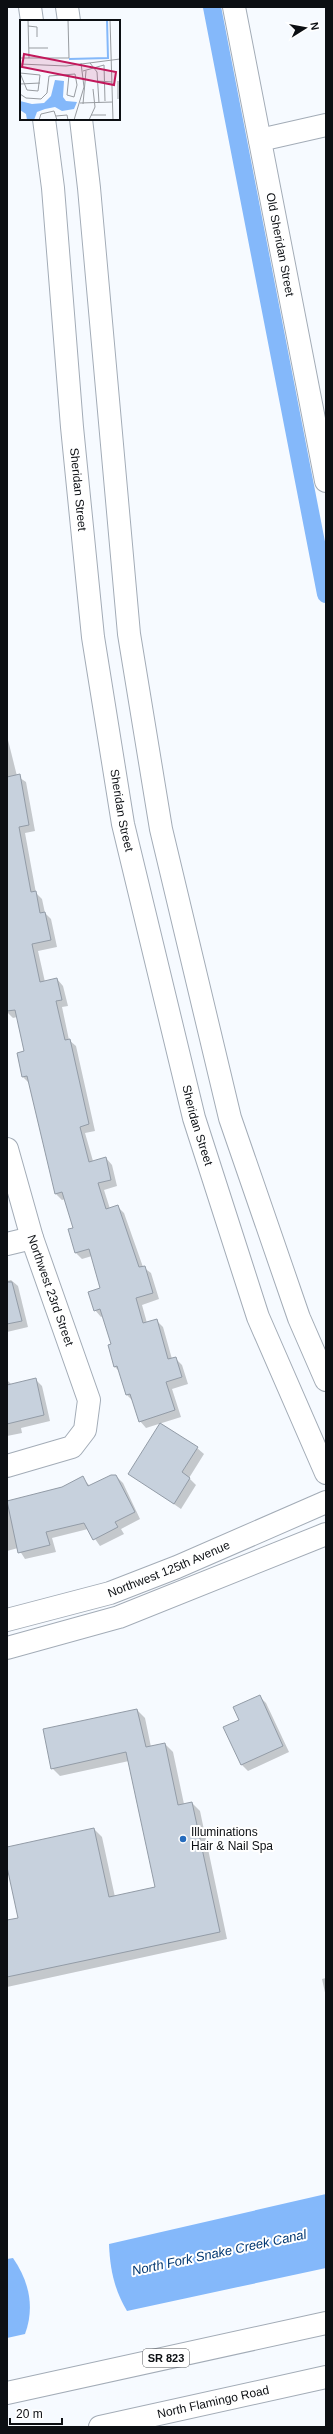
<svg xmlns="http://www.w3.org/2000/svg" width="333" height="2434" viewBox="0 0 333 2434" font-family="Helvetica,sans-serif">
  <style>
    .water { fill: #84b8fa }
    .shadow { fill: #0003 }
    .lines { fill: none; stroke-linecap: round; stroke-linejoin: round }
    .canal { stroke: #84b8fa; stroke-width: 18 }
    .building { fill: #c7d1dd; stroke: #939ca7 }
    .minor-casing { stroke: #a3acb7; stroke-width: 24 }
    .major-casing { stroke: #a3acb7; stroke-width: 24 }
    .highway-casing { stroke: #a3acb7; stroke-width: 24 }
    .minor { stroke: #fff; stroke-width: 22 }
    .major { stroke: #fff; stroke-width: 22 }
    .highway { stroke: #fff; stroke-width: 22 }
    .poi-dot { fill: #266cbd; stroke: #fff; stroke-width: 1.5 }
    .labels { text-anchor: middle; stroke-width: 4; stroke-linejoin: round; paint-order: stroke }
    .shield { fill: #fff; stroke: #55575a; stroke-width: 1 }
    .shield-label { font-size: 11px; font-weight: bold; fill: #0c0f13 }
    .street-label { font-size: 12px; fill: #0c0f13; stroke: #fff }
    .poi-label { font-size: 12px; fill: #0c0f13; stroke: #fff; text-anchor: start }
    .water-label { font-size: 13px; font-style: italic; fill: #003771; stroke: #fff }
    .inset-river { fill: none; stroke: #84b8fa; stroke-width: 2 }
    .inset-road { fill: none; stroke: #989ca1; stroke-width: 1 }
    .view { fill: #c2185b; fill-opacity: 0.15; stroke: #c2185b; stroke-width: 2 }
    .inset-edge { fill: none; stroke: #0c0f13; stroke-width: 2 }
  </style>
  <rect width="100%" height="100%" fill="#f6faff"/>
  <g class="water">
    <path d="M326,2194V2268L127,2311C114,2289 110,2269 109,2244Z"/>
    <path d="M13,2258C29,2281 35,2307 25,2334L7,2338V2259Z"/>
  </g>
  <g class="shadow">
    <path d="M7,736L17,776L26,782L35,831L25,833L36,893L42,899L45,913L51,919L57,947L38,951L45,982L57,979L63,986L68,1006L62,1007L69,1040L76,1046L95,1131L85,1133L93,1161L106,1158L112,1165L117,1186L104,1190L110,1209L117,1206L124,1213L143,1267L151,1273L159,1299L142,1305L147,1323L156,1320L163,1327L172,1359L175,1358L182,1365L188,1384L172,1389L181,1417L146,1428L140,1421L133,1401L127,1395L120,1372L115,1367L109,1346L112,1345L103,1316L101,1317L95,1310L102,1289L92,1256L82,1259L76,1253L74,1229L65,1199L62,1200L56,1194L29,1083L23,1077L25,1052L17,1017L13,1018L7,1012Z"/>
    <path d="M11,1280L18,1286L28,1327L7,1332V1281Z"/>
    <path d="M7,1380L12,1385L36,1380L42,1386L50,1421L21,1428L22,1433L7,1436Z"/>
    <path d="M197,1448L204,1454L189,1478L196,1485L181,1509L130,1474Z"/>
    <path d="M116,1476L123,1483L140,1519L121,1529L124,1534L100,1546L88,1529L52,1538L56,1552L25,1559L18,1548L7,1551V1502L62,1487L82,1478L90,1486Z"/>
    <path d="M259,1696L266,1703L289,1752L248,1771L242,1765L225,1728L241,1721Z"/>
    <path d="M137,1710L145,1718L151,1747L165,1744L173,1752L184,1804L192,1803L200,1811L227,1939L7,1987V1921L19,1919L7,1862V1848L94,1829L102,1837L115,1897L156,1888L129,1761L60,1776L52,1768Z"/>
    <path d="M326,1978V1997L322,1979Z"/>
  </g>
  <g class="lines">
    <path class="canal" d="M212,7L326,594"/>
  </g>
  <g class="building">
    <path d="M20,774L29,825L19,827L31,892L36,891L40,913L45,912L51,940L32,944L40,982L57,978L62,1000L56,1001L65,1040L70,1039L89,1124L80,1127L89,1162L106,1157L111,1180L98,1183L106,1209L118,1205L139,1267L145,1266L153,1293L136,1298L143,1323L157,1319L168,1359L176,1357L182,1377L166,1382L175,1410L139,1422L130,1394L126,1395L117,1366L114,1367L108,1345L111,1344L100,1309L94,1311L88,1292L100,1288L89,1249L75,1253L68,1229L73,1228L62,1192L55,1194L27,1076L22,1077L17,1053L24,1051L15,1010L7,1011V777Z"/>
    <path d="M7,1282H12L22,1321L7,1324Z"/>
    <path d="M36,1378L44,1415L7,1424V1385Z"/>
    <path d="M160,1423L198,1447L182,1472L190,1478L174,1504L128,1474Z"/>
    <path d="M111,1475H116L135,1512L115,1522L118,1527L93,1540L84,1523L46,1532L50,1545L18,1553L7,1501L62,1487L83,1476L88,1486Z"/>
    <path d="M260,1695L283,1746L241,1765L223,1727L239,1720L233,1707Z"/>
    <path d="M137,1709L146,1747L165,1743L178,1805L192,1802L220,1932L7,1977V1920L18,1918L7,1867V1847L94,1828L109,1897L155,1887L126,1752L51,1769L43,1729Z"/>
  </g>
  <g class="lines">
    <g class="minor-casing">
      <g id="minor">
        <path id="s1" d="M234,7L326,481"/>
        <path d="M260,140L326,125"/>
        <path id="s2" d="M7,1149L32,1238L89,1400L85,1430L72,1447L7,1466"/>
        <path d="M7,1244L32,1238"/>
        <path id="s3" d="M7,1620L110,1593L177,1567L326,1502"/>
        <path d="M7,1648L119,1617L326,1534"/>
      </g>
    </g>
    <g class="major-casing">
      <g id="major">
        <path d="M30,7L32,21"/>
        <path d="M67,7L69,21"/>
        <path id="s4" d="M44,119L53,188L72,427L93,637L123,824L194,1118L258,1317L326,1473"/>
        <path d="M81,119L89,188L129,634L161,829L230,1118L299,1318L326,1380"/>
      </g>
    </g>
    <g class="highway-casing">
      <g id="highway">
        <path d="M7,2393L326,2323"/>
        <path id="s5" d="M100,2427L326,2377"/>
      </g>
    </g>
    <use href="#minor" class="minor"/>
    <use href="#major" class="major"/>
    <use href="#highway" class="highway"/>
  </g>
  <circle class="poi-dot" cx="183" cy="1839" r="4"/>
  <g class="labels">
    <rect class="shield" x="143" y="2349" width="46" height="18" rx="3"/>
    <g class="shield-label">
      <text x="166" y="2362">SR 823</text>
    </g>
    <g class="street-label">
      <text dy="4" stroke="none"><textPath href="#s1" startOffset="242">Old Sheridan Street</textPath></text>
      <text dy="4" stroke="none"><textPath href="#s4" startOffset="372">Sheridan Street</textPath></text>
      <text dy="4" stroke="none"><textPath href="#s4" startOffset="696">Sheridan Street</textPath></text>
      <text dy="4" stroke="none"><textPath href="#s4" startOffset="1020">Sheridan Street</textPath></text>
      <text dy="4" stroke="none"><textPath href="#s2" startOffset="148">Northwest 23rd Street</textPath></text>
      <text dy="4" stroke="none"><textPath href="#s3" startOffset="170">Northwest 125th Avenue</textPath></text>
      <text dy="4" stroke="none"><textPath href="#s5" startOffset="116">North Flamingo Road</textPath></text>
    </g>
    <g class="poi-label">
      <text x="191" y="1836">Illuminations<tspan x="191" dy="14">Hair &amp; Nail Spa</tspan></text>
    </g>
    <g class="water-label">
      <text transform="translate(219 2252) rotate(-12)" y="5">North Fork Snake Creek Canal</text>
    </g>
  </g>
  <g transform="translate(20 20)">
    <rect width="100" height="100" fill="#f6faff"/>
    <path d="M35,60L44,61L43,77L46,81L57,82L54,89L42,91L35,87L25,89L17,92L14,100H7L6,94L0,90V81L12,84L24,83L31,76Z" fill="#84b8fa"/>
    <path class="inset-river" d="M49,39L88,38L87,0"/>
    <path class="inset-road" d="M8,0L9,38M90,0L93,100M8,6L17,7V17M9,28H28M0,38H49L48,0M70,43L77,52L79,83M0,44L46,46L100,39M63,51L84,45L85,81M0,53L20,55L18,71L7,70ZM77,61L92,62M98,61V79M0,64L20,63M0,74L6,78L21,79L27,73L29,56L55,54L57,65L54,77L47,75L49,55M60,83L93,82M63,84L66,51M71,95H86M36,96L47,95L48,100M19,100L21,94L34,91L37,100M54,100L64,67L61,43M69,100L75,87L73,69"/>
    <path class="view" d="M4,34L96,52L94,65L2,47Z"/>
    <rect width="100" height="100" class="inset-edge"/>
  </g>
  <rect width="333" height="2434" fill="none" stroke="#0c0f13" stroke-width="16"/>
  <g transform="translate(305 28) rotate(79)" stroke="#ffffff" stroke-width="3" paint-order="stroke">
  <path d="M0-3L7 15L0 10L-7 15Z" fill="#0c0f13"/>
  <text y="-6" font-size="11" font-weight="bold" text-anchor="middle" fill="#0c0f13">N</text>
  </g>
  <path d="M10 2418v6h52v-6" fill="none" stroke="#0c0f13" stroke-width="2"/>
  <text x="16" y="2418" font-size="12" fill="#0c0f13" stroke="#ffffff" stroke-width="3" paint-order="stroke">20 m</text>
</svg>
